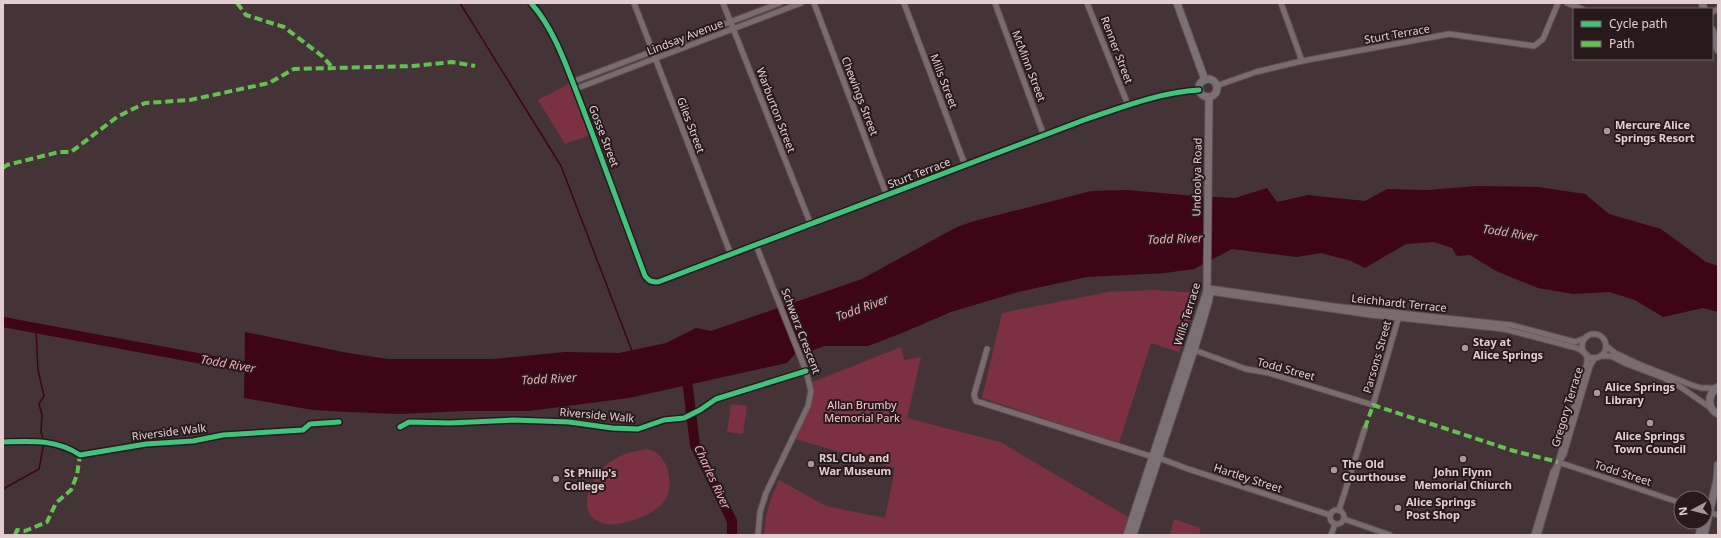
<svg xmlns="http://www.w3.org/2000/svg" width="1721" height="538" viewBox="0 0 1721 538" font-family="'Noto Sans',sans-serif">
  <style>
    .green { fill: #7b3141 }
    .water { fill: #3d0515 }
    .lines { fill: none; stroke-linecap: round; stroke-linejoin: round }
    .stream { stroke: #3d0515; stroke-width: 1.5 }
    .river { stroke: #3d0515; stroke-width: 10 }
    .street-casing { stroke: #5f5052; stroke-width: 7 }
    .secondary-casing { stroke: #5f5052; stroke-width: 9 }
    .street { stroke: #7a6c6e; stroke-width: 5 }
    .secondary { stroke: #7b7175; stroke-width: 7 }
    .quiet { stroke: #63c152; stroke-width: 4; stroke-dasharray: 8 4; stroke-linecap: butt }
    .cycleway-casing { stroke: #281a1c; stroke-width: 8 }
    .cycleway { stroke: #40c37c; stroke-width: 5 }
    .poi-dot { fill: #ab979a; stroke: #281a1c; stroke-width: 1.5 }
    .labels { text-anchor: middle; stroke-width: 4; stroke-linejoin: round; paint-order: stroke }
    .street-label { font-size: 11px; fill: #e2cdcf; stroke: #281a1c }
    .poi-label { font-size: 11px; font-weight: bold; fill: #e2cdcf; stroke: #281a1c; text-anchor: start }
    .park-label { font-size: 11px; fill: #fcc9cf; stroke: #281a1c }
    .water-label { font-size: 12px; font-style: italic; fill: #f2a8b2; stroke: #281a1c }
  </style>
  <rect width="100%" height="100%" fill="#453437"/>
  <g class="green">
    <path d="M572,82L593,134L565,144L538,100Z"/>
    <path d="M1154,290L1199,293L1179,352L1151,343L1119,443L982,398L1002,313L1108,292Z"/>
    <path d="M901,347L904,360L921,357L907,418L1000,442L1128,517L1123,535H764C765,515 770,498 779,480L826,506L885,518L895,468L792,438L808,406L810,383Z"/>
    <path d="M731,404L747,406L743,434L727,432Z"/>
    <path d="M647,449C669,453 677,488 662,504C653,515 620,527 606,524C569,516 593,471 615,459C624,453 636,451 647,449Z"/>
    <path d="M1174,519L1201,528L1199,535H1170Z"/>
  </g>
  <path class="water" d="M1478,186L1538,187L1585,194L1609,214L1661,229L1706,262L1718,266V312L1703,308L1663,317L1635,300L1609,292L1573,294L1538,288L1496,271L1470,255L1457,256L1452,248L1434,242L1406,244L1365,268L1351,261L1321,253L1297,257L1232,249L1194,269L1165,273L1087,277L1018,292L951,312L902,333L868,346H824L811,351L801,347L787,363L629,398L529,411H462L400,414L349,412L313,410L244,398L245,332L348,353L388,359H493L565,352L619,353L666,343L696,328L711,331L862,279L955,228L971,222L1091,191L1127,190L1195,196L1235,198L1267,188L1277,202L1308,195L1365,201L1387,189L1427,190Z"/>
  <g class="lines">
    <g class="stream">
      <path d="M460,3L561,166L632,351"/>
      <path d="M3,489L39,469L44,442L41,432L42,415L39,404L44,396L38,370L36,329"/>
    </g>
    <g class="river">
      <path d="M3,322L257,369"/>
      <path d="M686,372L695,445L732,521V535"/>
    </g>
    <g class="street-casing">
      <g id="street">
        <path d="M531,3C555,30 567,68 580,101C602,159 623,217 645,276C649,281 651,282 658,282L1084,120C1120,108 1160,92 1199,90"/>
        <path d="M634,3L731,255"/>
        <path d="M723,3L811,225"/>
        <path d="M814,3L887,196"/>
        <path d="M904,3L965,165"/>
        <path d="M995,3L1044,136"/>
        <path d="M1087,3L1128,105"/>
        <path d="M1281,3L1302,61"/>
        <path d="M1567,3L1582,9"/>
        <path d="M1712,12L1718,9"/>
        <path d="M572,82L780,3"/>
        <path d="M1216,86L1256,72L1302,61L1449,34L1534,46L1543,39L1558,3"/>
        <path d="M575,89L801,3"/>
        <path d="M756,245L806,371L811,391L808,406L766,493L760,512L758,535"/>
        <path d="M1209,288L1333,306L1511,325L1575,342L1585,338"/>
        <path d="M1210,292L1371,315L1504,329L1577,348L1585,353"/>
        <circle cx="1594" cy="346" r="12"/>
        <path d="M1606,346L1615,353L1636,363L1689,384L1701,388H1716"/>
        <path d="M987,349L974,395L976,401L1153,457"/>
        <path d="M1194,350L1246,369L1269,373L1373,405L1399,316"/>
        <path d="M1600,356H1611L1627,364L1664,378L1682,388L1712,409"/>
        <path d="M1159,458L1188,469L1330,515"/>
        <path d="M1559,459L1587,363V355"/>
        <path d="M1558,462L1681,503"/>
        <circle cx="1337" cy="517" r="7"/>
        <path d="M1339,510L1365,428"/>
        <path d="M1705,511L1718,515"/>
        <path d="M1344,519L1390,535"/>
        <path d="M1331,535L1335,524"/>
        <path d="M1534,535L1553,472L1564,454L1590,366L1595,358"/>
        <path d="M1538,535L1558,467"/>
      </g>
    </g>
    <g class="secondary-casing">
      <g id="secondary">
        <path d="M1177,3L1205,80"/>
        <path d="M1702,3L1704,9"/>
        <path d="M1712,30L1718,50"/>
        <circle cx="1208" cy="88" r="9"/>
        <path d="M1718,387C1707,394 1707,408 1718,414"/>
        <path d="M1717,480L1718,465"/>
        <path d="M1127,535L1207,291L1209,97"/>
        <path d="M1133,535L1194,350L1208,303L1210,293"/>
        <path d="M1699,535L1703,522"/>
        <path d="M1704,535L1718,476"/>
      </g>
    </g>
    <use href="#street" class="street"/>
    <use href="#secondary" class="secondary"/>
    <g class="quiet">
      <path d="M237,3L246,15L284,27L322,56L333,68"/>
      <path d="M3,168L7,165L59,152H71L117,117L145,103L190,100L269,83L294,69L413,66L452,62L475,66"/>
      <path d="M1365,428L1373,405L1514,451L1558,462"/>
      <path d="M15,535L17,530L25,531L47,522L56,503L71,490L77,475L80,455"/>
    </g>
    <g class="cycleway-casing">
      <g id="cycleway">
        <path d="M531,3C555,30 567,68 580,101C602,159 623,217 645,276C649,281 651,282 658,282L1084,120C1120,108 1160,92 1199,90"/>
        <path d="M400,427L409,422L450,423L513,420L569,422L612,428L638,429L664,420L684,418L700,410L716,399L806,371"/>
        <path d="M3,442C31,441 56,439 80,455L146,444L193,441L223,435L303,430L310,424L339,422"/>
      </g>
    </g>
    <use href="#cycleway" class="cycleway"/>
  </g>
  <g class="poi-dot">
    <circle cx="1607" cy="131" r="4"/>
    <circle cx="1465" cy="348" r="4"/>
    <circle cx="1597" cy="393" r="4"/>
    <circle cx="1650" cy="423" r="4"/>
    <circle cx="1463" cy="459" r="4"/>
    <circle cx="811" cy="464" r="4"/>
    <circle cx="1334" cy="470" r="4"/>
    <circle cx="556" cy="479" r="4"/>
    <circle cx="1398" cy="508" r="4"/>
  </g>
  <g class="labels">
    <g class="street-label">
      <text transform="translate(1397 34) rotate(-10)" y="4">Sturt Terrace</text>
      <text transform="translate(685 37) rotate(-21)" y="4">Lindsay Avenue</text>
      <text transform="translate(1117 50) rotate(69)" y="4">Renner Street</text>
      <text transform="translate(1029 66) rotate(69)" y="4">McMinn Street</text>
      <text transform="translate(944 81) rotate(69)" y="4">Mills Street</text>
      <text transform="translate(860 96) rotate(69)" y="4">Chewings Street</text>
      <text transform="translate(776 110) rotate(69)" y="4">Warburton Street</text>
      <text transform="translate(691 125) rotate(69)" y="4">Giles Street</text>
      <text transform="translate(604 136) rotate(69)" y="4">Gosse Street</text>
      <text transform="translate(919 173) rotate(-21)" y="4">Sturt Terrace</text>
      <text transform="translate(1197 177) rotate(-89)" y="4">Undoolya Road</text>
      <text transform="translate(1399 303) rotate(6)" y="4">Leichhardt Terrace</text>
      <text transform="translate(1187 314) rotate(-73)" y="4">Wills Terrace</text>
      <text transform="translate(801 331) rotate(69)" y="4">Schwarz Crescent</text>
      <text transform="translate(1377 357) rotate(-74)" y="4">Parsons Street</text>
      <text transform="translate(1286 369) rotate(15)" y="4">Todd Street</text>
      <text transform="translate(1567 407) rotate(-73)" y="4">Gregory Terrace</text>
      <text transform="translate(597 415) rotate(5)" y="4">Riverside Walk</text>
      <text transform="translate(169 432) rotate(-7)" y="4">Riverside Walk</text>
      <text transform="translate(1623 473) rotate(18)" y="4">Todd Street</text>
      <text transform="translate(1248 478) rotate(18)" y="4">Hartley Street</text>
    </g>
    <g class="poi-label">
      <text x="1615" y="129">Mercure Alice<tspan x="1615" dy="13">Springs Resort</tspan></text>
      <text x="1473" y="346">Stay at<tspan x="1473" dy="13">Alice Springs</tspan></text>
      <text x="1605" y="391">Alice Springs<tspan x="1605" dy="13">Library</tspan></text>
      <text x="1650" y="440" text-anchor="middle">Alice Springs<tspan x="1650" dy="13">Town Council</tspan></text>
      <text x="819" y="462">RSL Club and<tspan x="819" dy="13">War Museum</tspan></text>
      <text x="1342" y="468">The Old<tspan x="1342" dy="13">Courthouse</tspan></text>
      <text x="1463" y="476" text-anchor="middle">John Flynn<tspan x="1463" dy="13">Memorial Chiurch</tspan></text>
      <text x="564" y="477">St Philip's<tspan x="564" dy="13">College</tspan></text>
      <text x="1406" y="506">Alice Springs<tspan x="1406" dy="13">Post Shop</tspan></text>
    </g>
    <g class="park-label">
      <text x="862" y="409">Allan Brumby<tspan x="862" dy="13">Memorial Park</tspan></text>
    </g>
    <g class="water-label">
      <text transform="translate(1510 233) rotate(9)" y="4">Todd River</text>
      <text transform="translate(1175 239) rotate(-2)" y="4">Todd River</text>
      <text transform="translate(862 308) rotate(-20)" y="4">Todd River</text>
      <text transform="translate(228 364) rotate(10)" y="4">Todd River</text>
      <text transform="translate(549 379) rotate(-3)" y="4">Todd River</text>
      <text transform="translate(712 477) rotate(65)" y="4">Charles River</text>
    </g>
  </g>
  <rect width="1721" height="538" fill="none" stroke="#e2cdcf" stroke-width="8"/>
  <rect x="1573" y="8" width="140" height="52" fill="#281a1c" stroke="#726264"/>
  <rect x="1581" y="21" width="20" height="6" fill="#40c37c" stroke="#726264"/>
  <text x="1609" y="28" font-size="12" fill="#e2cdcf">Cycle path</text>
  <rect x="1581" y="41" width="20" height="6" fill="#63c152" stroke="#726264"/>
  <text x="1609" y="48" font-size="12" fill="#e2cdcf">Path</text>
  <g transform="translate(1693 510) rotate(263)"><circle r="19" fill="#281a1c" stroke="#726264"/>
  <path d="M0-3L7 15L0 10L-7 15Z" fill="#ab979a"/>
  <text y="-6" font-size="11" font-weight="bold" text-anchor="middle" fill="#e2cdcf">N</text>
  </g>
</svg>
